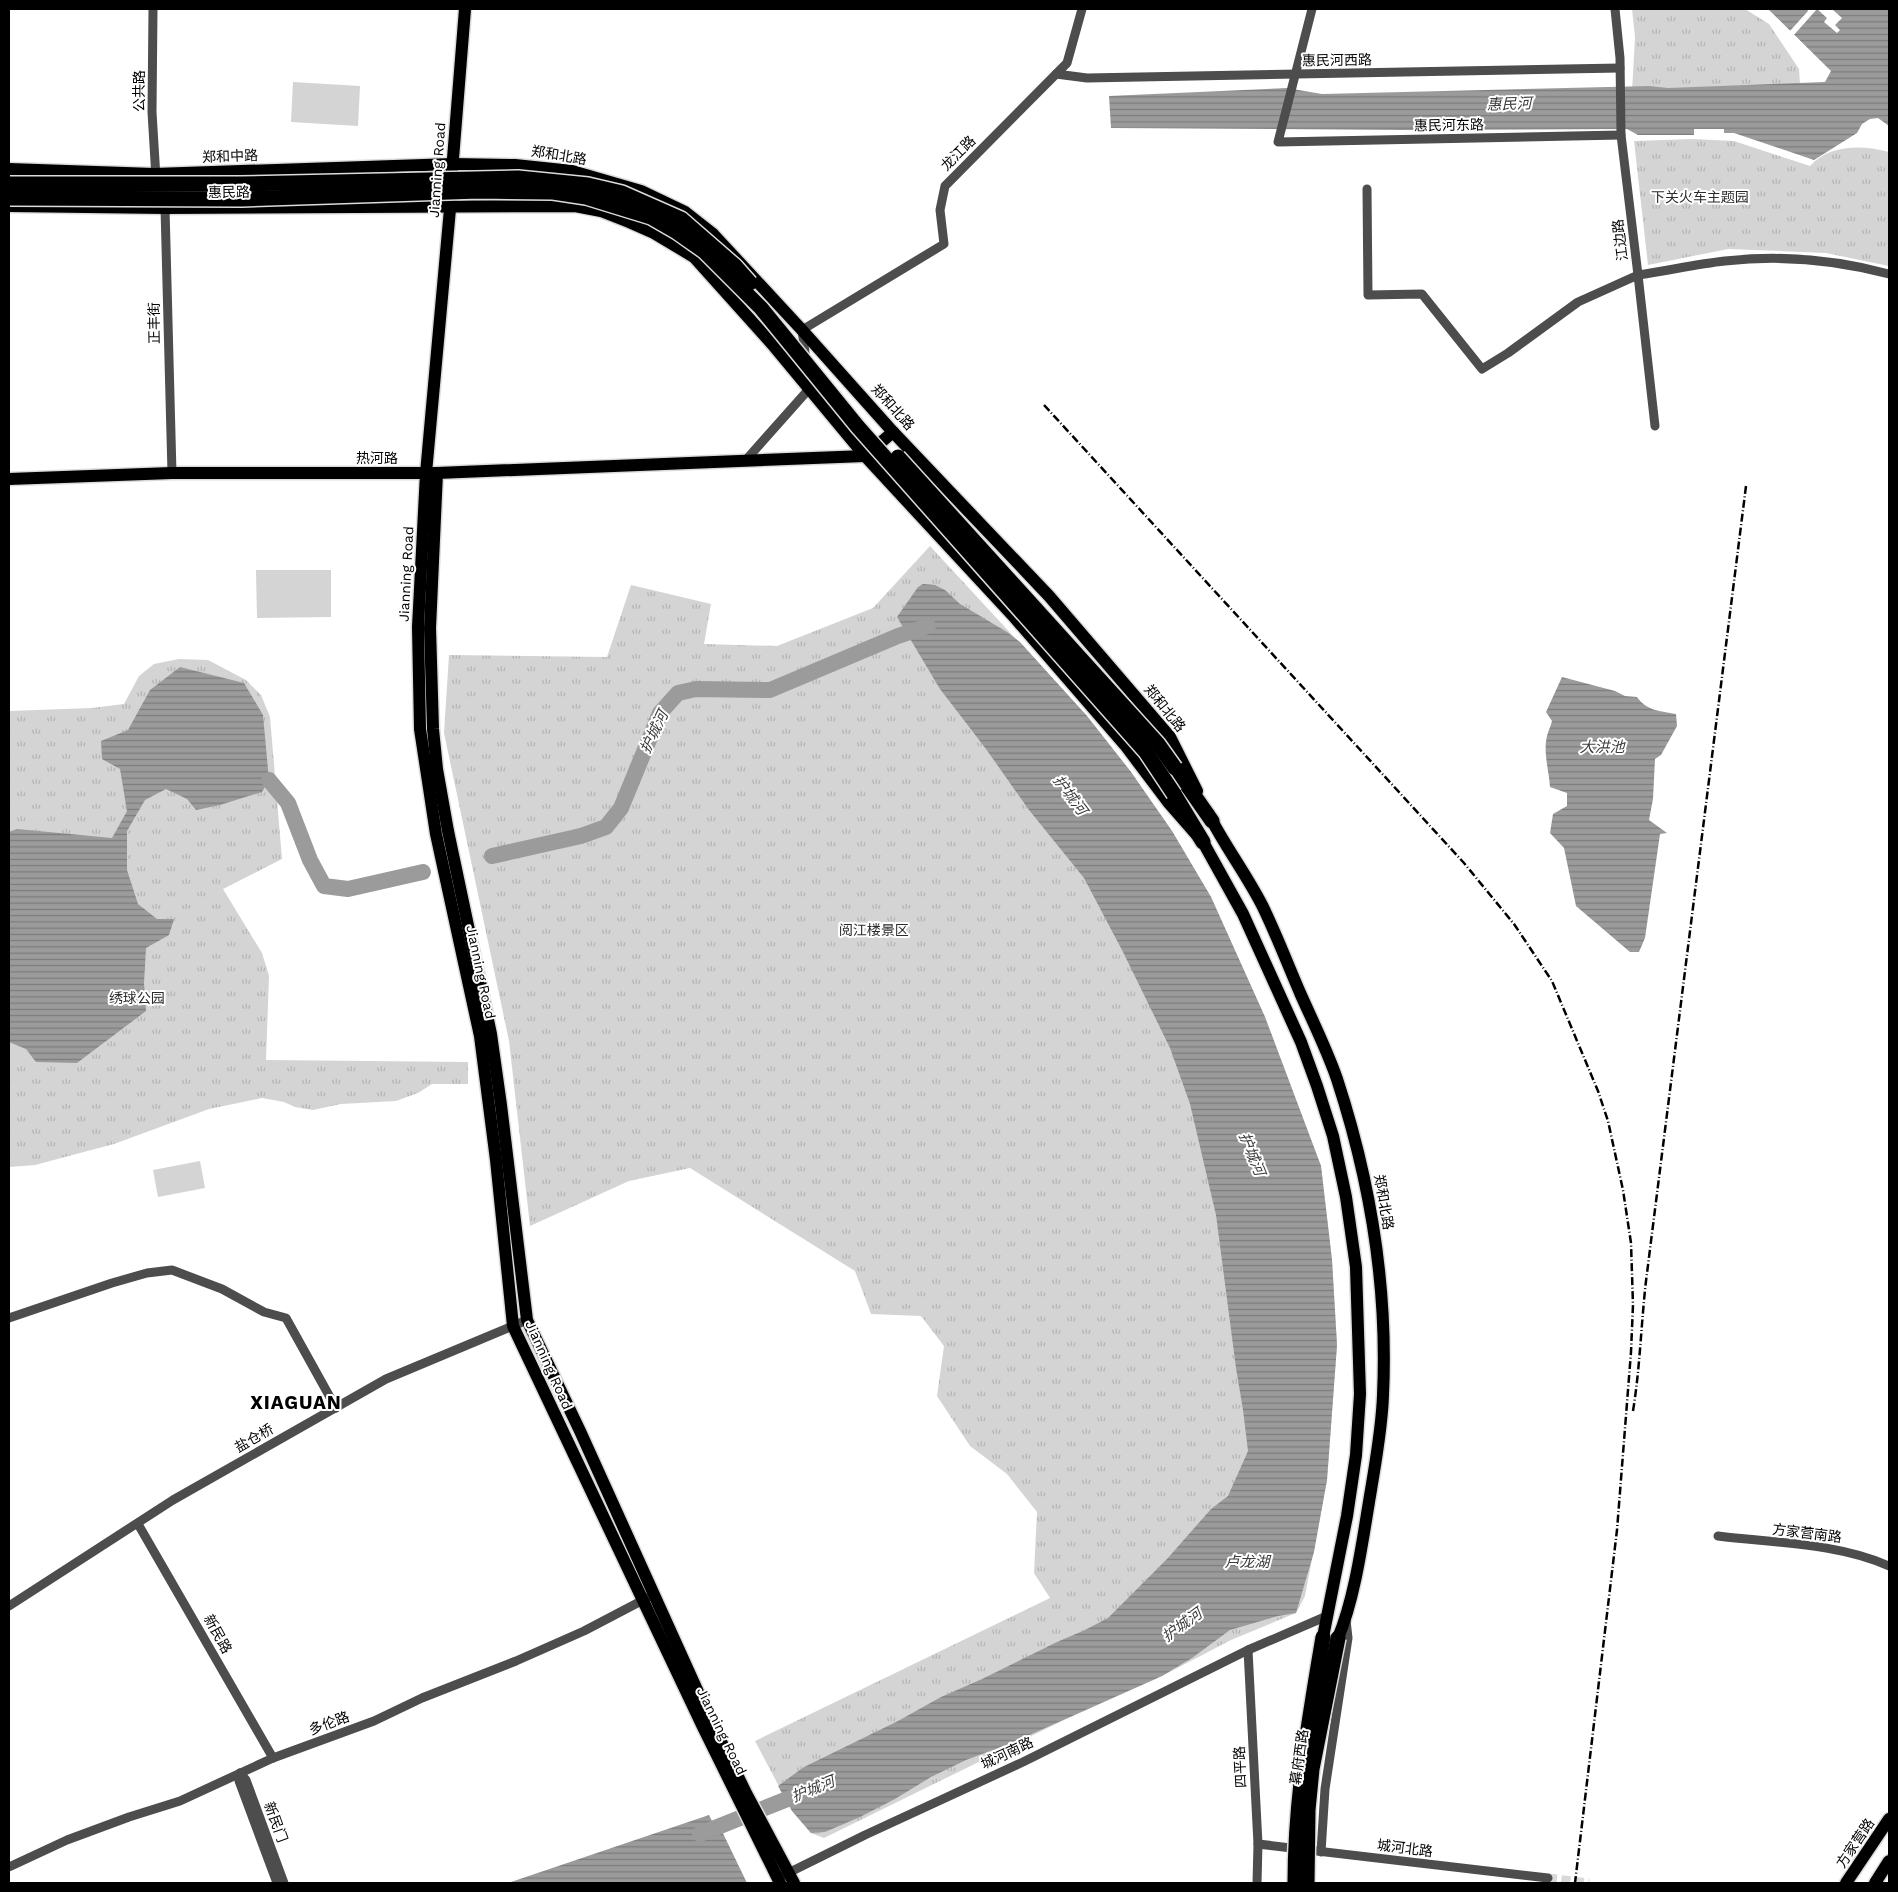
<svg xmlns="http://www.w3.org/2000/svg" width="1898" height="1892" viewBox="0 0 1898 1892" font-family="'Work Sans','Noto Sans SC',sans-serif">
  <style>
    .park { fill: url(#park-tufts) }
    .garden { fill: #d4d4d4 }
    .water { fill: url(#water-rules) }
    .pier { fill: #fff }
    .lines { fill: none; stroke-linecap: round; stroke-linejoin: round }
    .river { stroke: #9b9b9b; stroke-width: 16 }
    .minor-tunnel { stroke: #d9d9d9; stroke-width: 9; stroke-dasharray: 9 4.5; stroke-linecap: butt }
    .major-casing { stroke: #dbdbdb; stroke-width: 15 }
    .highway-casing { stroke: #dbdbdb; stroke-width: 18 }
    .minor { stroke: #4d4d4d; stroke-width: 9 }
    .major { stroke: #000; stroke-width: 12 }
    .highway { stroke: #000; stroke-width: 15 }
    .rail { stroke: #000; stroke-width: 2.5; stroke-dasharray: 8 2.5 1 2.5; stroke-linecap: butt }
    .highway-bridge-casing { stroke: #dbdbdb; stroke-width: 18; stroke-linecap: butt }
    .highway-bridge { stroke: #000; stroke-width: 15 }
    .labels { text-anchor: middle; stroke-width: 4; stroke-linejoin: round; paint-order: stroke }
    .street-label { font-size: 14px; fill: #000; stroke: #fff }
    .park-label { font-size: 14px; fill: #2b2b2b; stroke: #fff }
    .water-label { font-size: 15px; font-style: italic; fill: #3c3c3c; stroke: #fff }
    .district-label { font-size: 19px; font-weight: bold; letter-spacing: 1px; fill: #000; stroke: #fff }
  </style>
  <defs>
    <pattern id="park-tufts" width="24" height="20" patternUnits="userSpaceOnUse" patternTransform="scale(1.25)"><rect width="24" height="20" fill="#d4d4d4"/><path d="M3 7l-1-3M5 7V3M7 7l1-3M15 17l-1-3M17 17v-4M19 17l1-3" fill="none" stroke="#b4b4b4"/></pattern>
    <pattern id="water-rules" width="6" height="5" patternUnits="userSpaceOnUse" patternTransform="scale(1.25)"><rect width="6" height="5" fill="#9b9b9b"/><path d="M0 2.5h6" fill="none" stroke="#7c7c7c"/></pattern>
  </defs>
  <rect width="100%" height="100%" fill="#fff"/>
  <g class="park">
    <path d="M1632,9H1745L1769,24L1799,69L1800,84L1632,92L1635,37Z"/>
    <path d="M1692,139L1734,141L1810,166C1830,144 1863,145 1889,152V266L1826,253L1728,249L1648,265L1634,141Z"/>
    <path d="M930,546L1087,716L1131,772L1172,831L1211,897L1265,1017L1321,1166L1332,1260L1337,1345L1327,1480L1305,1596L1296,1613L1231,1640L1162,1676L1062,1721L824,1838L811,1833L792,1811L755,1741L1050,1598L1034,1573L1037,1512L1007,1474L970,1446L937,1396L944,1346L921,1316L871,1314L855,1271L690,1168L629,1181L530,1226L509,1041L444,733L449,655L607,657L631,585L711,604L704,644L777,646L873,608Z"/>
    <path d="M179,659L208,660L246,680L261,695L270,717L282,859L223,889L262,953L269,976L266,1060L468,1062V1084H432L418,1093L396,1101L341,1104L313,1110L295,1107L284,1102L262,1098L209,1109L114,1144L35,1165L9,1167V711L92,708L124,704L139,676L154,664Z"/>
  </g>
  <g class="garden">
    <path d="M293,82L360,86L358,126L291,122Z"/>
    <path d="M256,570H331V617L257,618Z"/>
    <path d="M200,1161L205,1188L158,1197L153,1170Z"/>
  </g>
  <g class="water">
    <path d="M1768,9H1889V126L1878,118L1870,119L1862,124L1857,133L1814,160L1734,133H1724V129H1694V135H1638L1627,129L1403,130L1111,128L1109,96L1287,88L1322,94L1649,86L1668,88L1825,82L1831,71Z"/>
    <path d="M923,584L935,585L945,590L960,604L1007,632L1020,642L1087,716L1131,772L1172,831L1211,897L1265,1017L1321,1166L1332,1260L1337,1345L1327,1480L1314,1552L1296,1613L1278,1616L1230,1630L1192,1658L1162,1676L1014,1742L966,1760L931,1777L895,1799L860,1817L825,1832L811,1833L792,1811L778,1786L804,1767L898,1721L941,1697L982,1679L1057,1642L1085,1630L1108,1618L1167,1559L1211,1509L1228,1496L1248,1451L1243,1410L1236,1368L1216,1215L1190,1104L1170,1048L1123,952L1084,878L1029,810L986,749L940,689L897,617L918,587Z"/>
    <path d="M180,667L244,683L263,715L269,780L262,792L220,805L196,810L187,799L166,789L145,800L127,831V870L138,904L157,919H174L169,935L146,948L144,983L146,1011L77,1063L36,1062L26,1049L9,1042V832L17,829L112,838L127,811L120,769L102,759L101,741L128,730L150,690Z"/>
    <path d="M1562,677L1615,691L1625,696L1637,697C1647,711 1660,711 1676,714L1677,726L1661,755L1655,759L1653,799L1649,820L1667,833L1660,834L1645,938L1639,952H1630L1576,906L1564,848L1550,833L1553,814L1567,806V793L1550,787C1549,771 1543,752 1547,736C1548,731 1551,726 1552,721L1546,712Z"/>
    <path d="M709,1815L714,1825L718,1823L747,1883H508Z"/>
  </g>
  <path class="pier" d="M1807,9H1832L1842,18L1835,25L1840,30L1837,33L1824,22L1827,18L1817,9L1793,36L1789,32L1808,11Z"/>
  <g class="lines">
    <g class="river">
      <path d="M269,780L288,803L310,860L324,886L348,889L423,872"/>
      <path d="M492,856L581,836L606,827L621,808L660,713L678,693L696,689L770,690L898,636L928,626"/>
      <path d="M700,1834L805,1792"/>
    </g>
    <path class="minor-tunnel" d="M1548,1878L1589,1883"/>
    <g class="major-casing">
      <g id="major">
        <path d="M9,169L154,174L453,164L515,165L572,171L641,191L685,212L713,234L802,330L893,432L1049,596L1170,737L1197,791"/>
        <path d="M452,171L465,9"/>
        <path d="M451,198L426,473L418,627L420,729L436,834L480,1036L496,1160L513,1326L702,1725L780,1883"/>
        <path d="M9,206L165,208L575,206L601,211L629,222L654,233L694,257L772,344L865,456L1015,618L1125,745L1168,802L1203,842L1243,914L1301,1042L1317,1086L1333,1136L1346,1197L1356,1267L1360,1394L1356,1455L1347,1516L1323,1637"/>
        <path d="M437,473L430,628L433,729L437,769L448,831L491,1034L501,1105L527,1320L580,1431L712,1723L746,1793L794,1883"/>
        <path d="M9,479L172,473H437L865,456L893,432"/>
        <path d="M1208,813C1224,845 1247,875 1263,907C1277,936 1288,965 1301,995C1313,1022 1327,1050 1337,1079C1370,1180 1388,1288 1383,1395C1382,1427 1376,1459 1371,1490C1363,1536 1356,1595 1338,1638"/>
        <path d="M1846,1883L1889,1819"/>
        <path d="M1875,1883L1889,1861"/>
      </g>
    </g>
    <g class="highway-casing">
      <g id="highway">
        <path d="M1175,768L1212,821"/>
        <path d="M1174,794L1203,842"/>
      </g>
    </g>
    <g class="minor">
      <path d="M153,9L152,112L156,178"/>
      <path d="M1312,9L1278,142L1621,135"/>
      <path d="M1615,9L1620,58L1621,135L1638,275C1667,271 1696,264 1725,261C1779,255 1837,260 1889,274"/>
      <path d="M1056,74L1087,78L1620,68"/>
      <path d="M1367,189L1368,295L1422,294L1482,369L1508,353L1578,302L1638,275L1655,426"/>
      <path d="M163,203L165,208L172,473"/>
      <path d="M806,360L802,330L944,244L940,210L945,186L1067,63L1082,9"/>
      <path d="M745,461L809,389L808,383"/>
      <path d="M9,1318L112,1283L147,1273L172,1270L222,1289L264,1312L286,1318L336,1408"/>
      <path d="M138,1524L273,1758"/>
      <path d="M1718,1536C1774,1543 1838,1543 1889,1566"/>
      <path d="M9,1606L173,1500L386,1379L527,1320"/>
      <path d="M1248,1650L1258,1844L1257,1883"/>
      <path d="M240,1773L246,1780L284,1883"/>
      <path d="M240,1773L239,1781L277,1883"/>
      <path d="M1258,1844L1548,1878"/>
      <path d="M1321,1852L1325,1789L1348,1638L1346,1620"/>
      <path d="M9,1867L67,1840L129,1817L180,1801L273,1758L374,1721L422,1698L516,1661L584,1631L647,1598"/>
      <path d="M784,1875L865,1835L1023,1762L1248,1650L1327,1616"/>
    </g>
    <use href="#major" class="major"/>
    <use href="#highway" class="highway"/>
    <g class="rail">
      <path d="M1044,405L1464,863L1514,924L1552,981L1598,1091L1608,1121L1623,1190L1631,1243L1633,1305L1631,1352L1617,1530L1575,1883"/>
      <path d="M1633,1411C1640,1368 1641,1325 1646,1281L1746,486"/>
    </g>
    <g class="highway-bridge-casing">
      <g id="highway-bridge">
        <path d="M9,184H241L518,178L588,185L622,193L681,219L735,266L750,283"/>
        <path d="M9,198L242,199L479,191L553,192L586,197L651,217L677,232L704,251L761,308L858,427L1146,752L1174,794"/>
        <path d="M898,457L1158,744L1175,768"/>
        <path d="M1295,1883C1295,1800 1309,1719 1323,1637"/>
        <path d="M1307,1883L1308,1810L1312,1769L1338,1638"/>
      </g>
    </g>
    <use href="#highway-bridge" class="highway-bridge"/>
  </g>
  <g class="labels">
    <g class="street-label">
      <text transform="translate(1337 60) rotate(-1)" y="5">惠民河西路</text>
      <text transform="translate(139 91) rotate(-90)" y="5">公共路</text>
      <text transform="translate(1449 125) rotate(-1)" y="5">惠民河东路</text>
      <text transform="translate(958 153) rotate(-45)" y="5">龙江路</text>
      <text transform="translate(559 155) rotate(9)" y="5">郑和北路</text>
      <text transform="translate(230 156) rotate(-2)" y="5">郑和中路</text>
      <text transform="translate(437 170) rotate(-86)" y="5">Jianning Road</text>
      <text transform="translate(229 192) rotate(-1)" y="5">惠民路</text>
      <text transform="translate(1620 240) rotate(-97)" y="5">江边路</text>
      <text transform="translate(154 323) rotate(-91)" y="5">正丰街</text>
      <text transform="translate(893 407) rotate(48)" y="5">郑和北路</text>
      <text x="377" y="463">热河路</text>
      <text transform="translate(406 574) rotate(-87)" y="5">Jianning Road</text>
      <text transform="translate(1165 708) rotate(51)" y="5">郑和北路</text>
      <text transform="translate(481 972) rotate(78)" y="5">Jianning Road</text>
      <text transform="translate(1384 1202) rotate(80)" y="5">郑和北路</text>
      <text transform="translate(549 1365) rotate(66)" y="5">Jianning Road</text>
      <text transform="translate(254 1438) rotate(-30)" y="5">盐仓桥</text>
      <text transform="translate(1807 1533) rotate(7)" y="5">方家营南路</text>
      <text transform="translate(218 1634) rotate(61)" y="5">新民路</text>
      <text transform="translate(329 1723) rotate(-20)" y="5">多伦路</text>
      <text transform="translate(722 1731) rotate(64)" y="5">Jianning Road</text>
      <text transform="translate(1007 1753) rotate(-25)" y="5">城河南路</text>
      <text transform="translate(1299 1757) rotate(-82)" y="5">幕府西路</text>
      <text transform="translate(1240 1767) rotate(-93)" y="5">四平路</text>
      <text transform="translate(276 1822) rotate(70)" y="5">新民门</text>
      <text transform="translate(1855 1843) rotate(-56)" y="5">方家营路</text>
      <text transform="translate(1405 1848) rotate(7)" y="5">城河北路</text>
    </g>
    <g class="park-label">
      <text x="1700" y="202">下关火车主题园</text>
      <text x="874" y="935">阅江楼景区</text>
      <text x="137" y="1003">绣球公园</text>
    </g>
    <g class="water-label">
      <text transform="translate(1509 104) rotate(-2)" y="5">惠民河</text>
      <text transform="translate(654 732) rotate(-64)" y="5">护城河</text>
      <text x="1602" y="752">大洪池</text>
      <text transform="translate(1070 795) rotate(53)" y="5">护城河</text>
      <text transform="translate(1252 1154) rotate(68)" y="5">护城河</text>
      <text x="1247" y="1567">卢龙湖</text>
      <text transform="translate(1182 1625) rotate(-36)" y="5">护城河</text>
      <text transform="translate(813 1789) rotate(-22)" y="5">护城河</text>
    </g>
    <g class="district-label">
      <text x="296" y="1409">XIAGUAN</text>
    </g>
  </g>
  <rect width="1898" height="1892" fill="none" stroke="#000000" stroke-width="20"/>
</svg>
